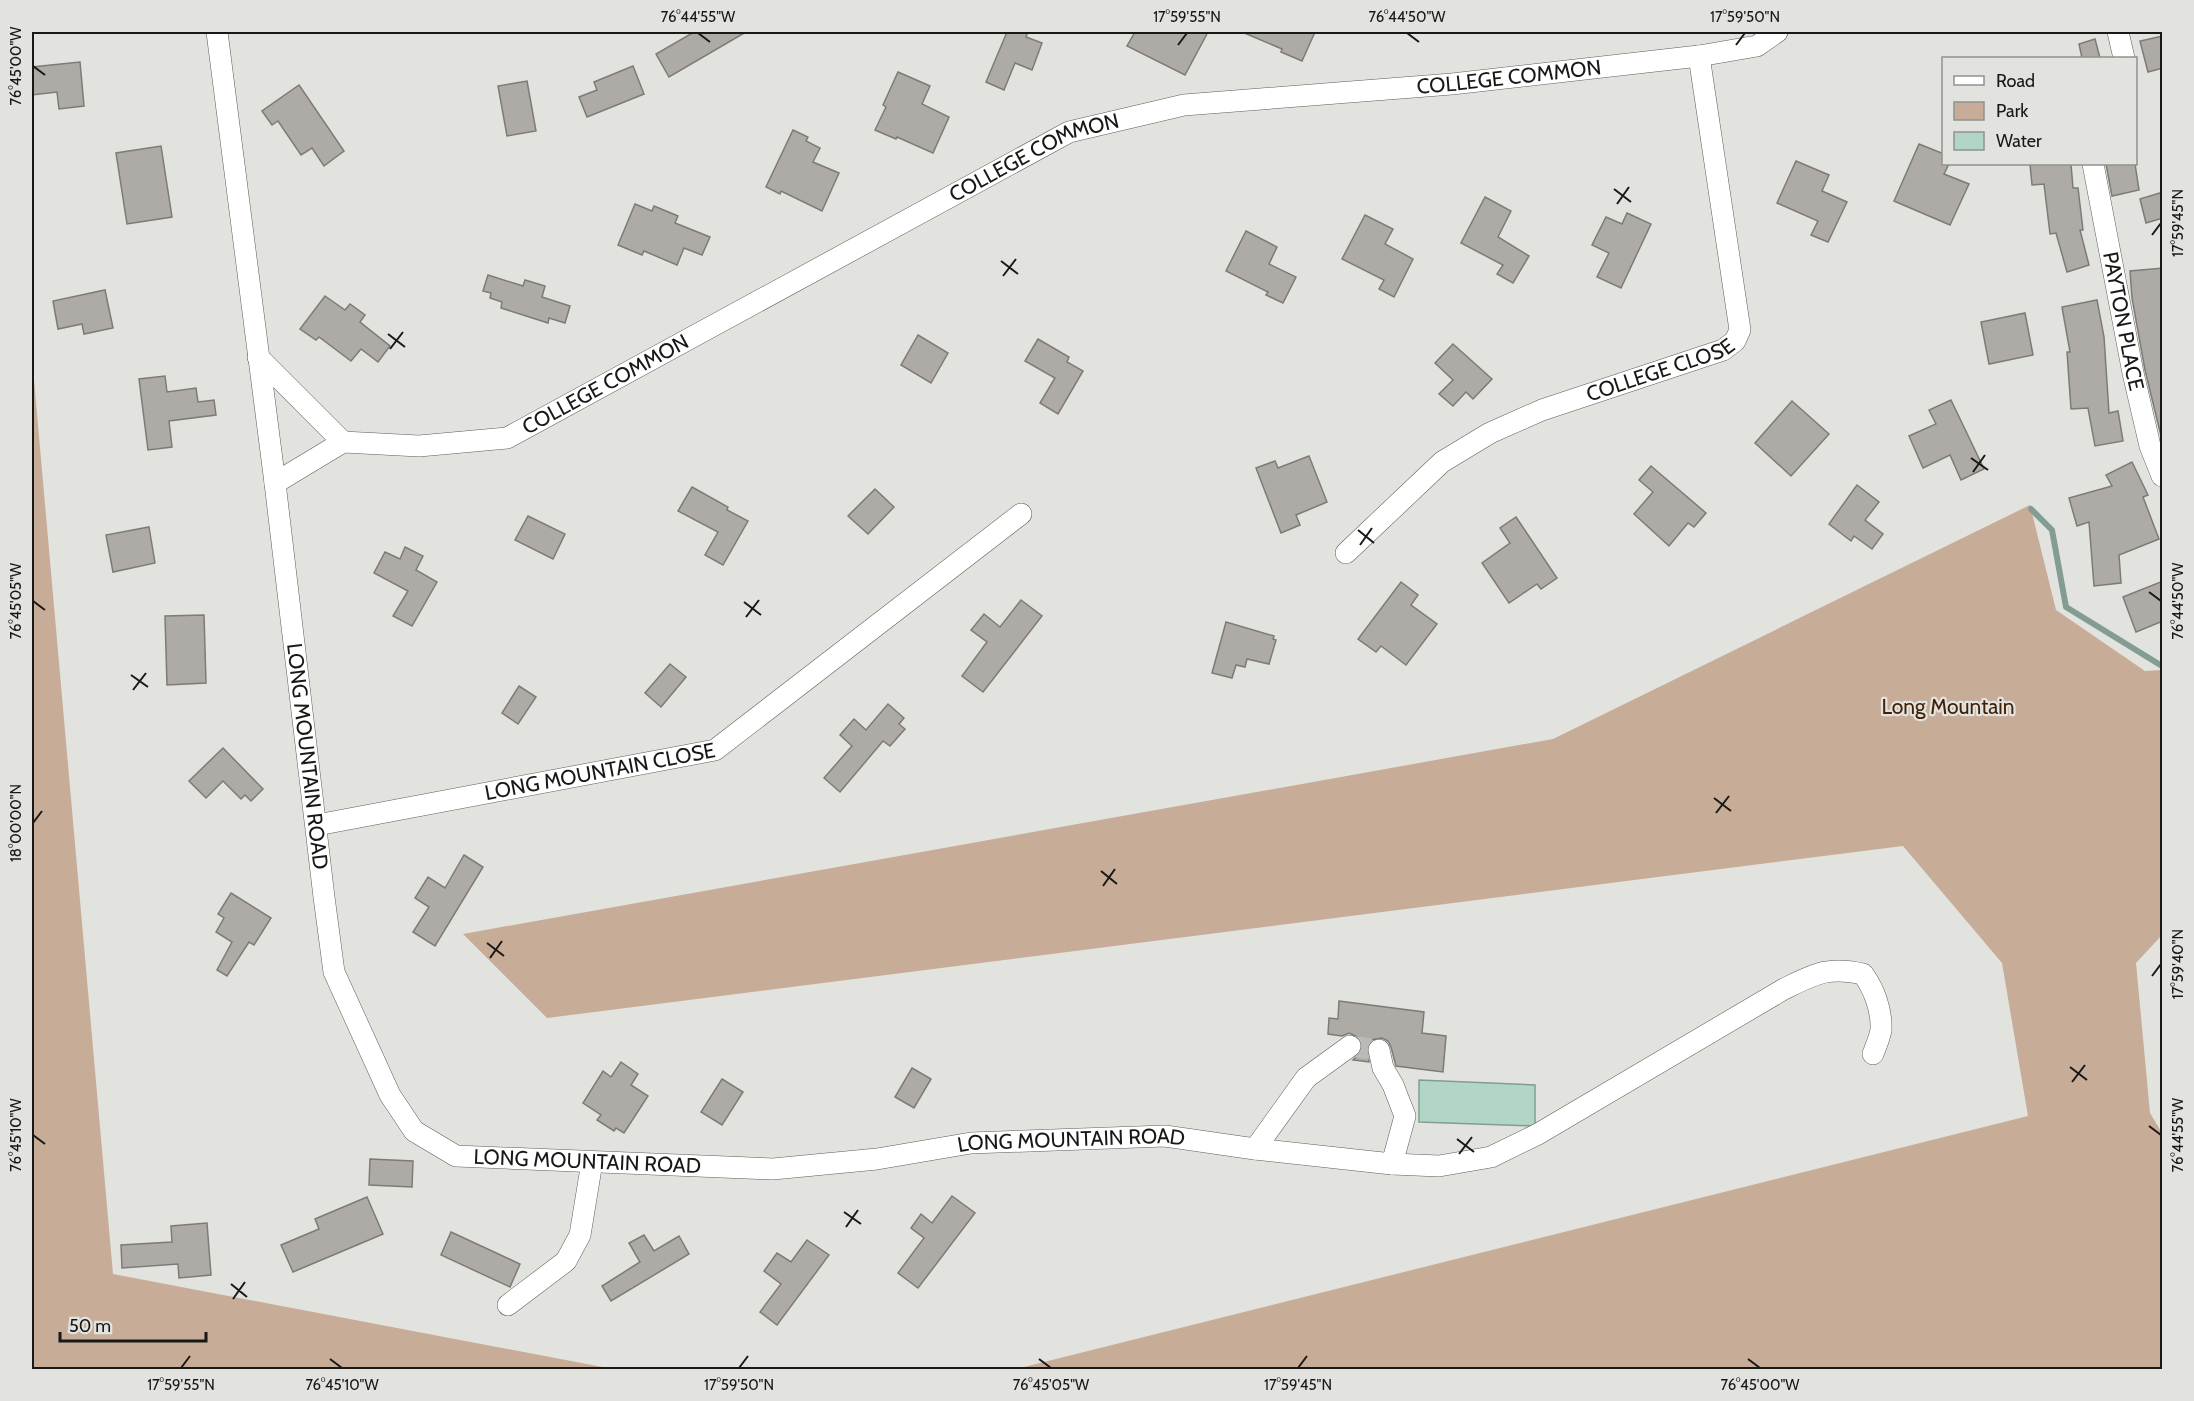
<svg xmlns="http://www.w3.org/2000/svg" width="2194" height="1401" viewBox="0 0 2194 1401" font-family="Cabin,sans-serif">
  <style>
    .green { fill: #c7ac98 }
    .water { fill: #b1d6c6; stroke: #839d92; stroke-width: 1.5 }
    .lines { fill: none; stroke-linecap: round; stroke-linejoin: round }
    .stream { stroke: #839d92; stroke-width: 6 }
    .building { fill: #aeaba7; stroke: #7d7b77; stroke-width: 1.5 }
    .street-tunnel { stroke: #babab6; stroke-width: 21; stroke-dasharray: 21 10; stroke-linecap: butt }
    .street-casing { stroke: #5d5e5a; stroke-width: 22 }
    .street { stroke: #fff; stroke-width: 21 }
    .ticks { fill: none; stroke: #181817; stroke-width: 2 }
    .labels { text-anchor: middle; stroke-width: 4.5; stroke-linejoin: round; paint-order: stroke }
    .street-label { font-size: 21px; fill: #181817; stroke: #e2e3de }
    .park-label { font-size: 21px; fill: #402107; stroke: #e2e3de }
    .neatline { fill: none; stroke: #181817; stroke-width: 2 }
    .ticks-label { font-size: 15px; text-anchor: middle; fill: #181817 }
  </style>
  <rect width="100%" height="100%" fill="#e2e3de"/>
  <g class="green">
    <path d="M32,357L113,1274L613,1369H32Z"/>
    <path d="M2030,505L2056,610L2145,671L2162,670V935L2136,963L2150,1113L2162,1133V1369H1016L2028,1116L2002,963L1903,846L547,1018L463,934L1553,739Z"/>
  </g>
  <path class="water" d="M1419,1080L1535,1085V1126L1419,1122Z"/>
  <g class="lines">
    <path class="stream" d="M2031,509L2052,530L2066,607L2162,666"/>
  </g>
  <g class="building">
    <path d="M694,32H746L669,77L656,54Z"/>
    <path d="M1007,32H1028L1026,37L1042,43L1032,70L1015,63L1004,90L986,82Z"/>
    <path d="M1135,32H1208L1185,75L1127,46Z"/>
    <path d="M1242,32H1315L1302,61L1281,52L1282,49Z"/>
    <path d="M2163,36V68L2148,72L2140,41Z"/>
    <path d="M2095,39L2100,58H2082L2079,44Z"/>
    <path d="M80,62L84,106L59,109L57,92L32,95V67Z"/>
    <path d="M633,66L644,94L587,117L579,97L597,90L594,82Z"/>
    <path d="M898,72L930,86L922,104L949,117L933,153L897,137L896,139L875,130L886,107L883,105Z"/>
    <path d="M527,81L536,131L507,136L498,86Z"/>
    <path d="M299,85L344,151L324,166L312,148L301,155L278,121L272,125L262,111Z"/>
    <path d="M793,130L808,137L806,141L820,148L813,162L839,173L822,211L781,191L780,194L766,187Z"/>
    <path d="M1919,144L1944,154V164H1949L1944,174L1969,184L1950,225L1894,201Z"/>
    <path d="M161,146L172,217L127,224L116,153Z"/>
    <path d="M1796,161L1829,175L1822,191L1847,202L1828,242L1811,235L1818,221L1777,203Z"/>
    <path d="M2030,164H2071L2073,188H2078L2083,230H2080L2089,265L2067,272L2056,233L2050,234L2044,184L2032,185Z"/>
    <path d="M2106,164H2135L2139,190L2112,196Z"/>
    <path d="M2163,192V218L2146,223L2140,199Z"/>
    <path d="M1485,197L1511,211L1498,237L1529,256L1513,283L1497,274L1503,265L1461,243Z"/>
    <path d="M635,204L652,211L654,206L678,216L675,223L710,237L702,255L684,248L677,265L644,251L642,255L618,245Z"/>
    <path d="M1627,213L1651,224L1621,288L1597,277L1609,253L1592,245L1606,217L1622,224Z"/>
    <path d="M1365,215L1393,229L1385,244L1413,259L1394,297L1379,289L1384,280L1342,259Z"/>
    <path d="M1246,231L1277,247L1269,264L1296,277L1283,303L1266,295L1268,292L1226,271Z"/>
    <path d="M2163,268V440H2162L2145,370L2132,298L2130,271Z"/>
    <path d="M488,275L523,286L525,280L545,286L542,297L570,306L565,323L549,318L548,323L501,308L502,302L490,298L491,293L483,291Z"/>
    <path d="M105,290L113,328L84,334L82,324L58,329L53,301Z"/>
    <path d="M325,296L345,310L350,304L365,315L360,322L390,346L378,362L361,349L351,361L319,337L316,340L300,329Z"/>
    <path d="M2097,300L2104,337L2109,413L2118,411L2123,441L2095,446L2088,408L2071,409L2067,352H2070L2062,307Z"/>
    <path d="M2025,313L2033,355L1989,364L1981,322Z"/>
    <path d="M918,335L948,353L931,383L901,365Z"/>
    <path d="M1038,339L1069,357L1067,362L1083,371L1058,414L1040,403L1055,378L1025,361Z"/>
    <path d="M1453,344L1492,379L1473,399L1466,392L1453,406L1439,394L1453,380L1435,363Z"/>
    <path d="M165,376L167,392L196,388L198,402L214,400L216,415L169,421L172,447L148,450L139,379Z"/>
    <path d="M1951,400L1984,469L1961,480L1950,455L1923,468L1909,436L1936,424L1929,410Z"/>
    <path d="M1792,401L1829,434L1791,476L1755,443Z"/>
    <path d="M1309,456L1327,502L1296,515L1300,525L1281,533L1256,468L1275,461L1278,468Z"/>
    <path d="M2132,462L2148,495L2143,497L2159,539L2119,555L2121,583L2094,586L2089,522L2077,526L2069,498L2112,486L2106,475Z"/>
    <path d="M1651,466L1706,513L1694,527L1688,523L1669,546L1634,514L1653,492L1639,480Z"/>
    <path d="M1857,485L1879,502L1865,520L1883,534L1872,549L1854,536L1851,541L1829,524Z"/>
    <path d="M692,487L728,507L727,510L748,521L723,565L705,555L718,532L678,511Z"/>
    <path d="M875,489L894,507L868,534L848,516Z"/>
    <path d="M528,516L565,534L553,559L515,540Z"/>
    <path d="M1516,517L1557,578L1541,589L1537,584L1509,603L1482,563L1510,543L1500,528Z"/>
    <path d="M149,527L155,563L113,572L106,535Z"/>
    <path d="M405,547L423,556L416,570L437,582L412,626L393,616L408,591L374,573L385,552L400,559Z"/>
    <path d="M2163,581V621L2136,632L2123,597Z"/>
    <path d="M1401,582L1418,595L1411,605L1437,624L1406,665L1381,646L1376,652L1358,639Z"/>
    <path d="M1021,600L1042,616L983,692L962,676L987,642L971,630L984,614L1000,627Z"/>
    <path d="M204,615L206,683L167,685L165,616Z"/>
    <path d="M1226,622L1274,636L1273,639L1276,640L1269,664L1247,659L1245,667L1236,665L1232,678L1212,673Z"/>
    <path d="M670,664L686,677L661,707L645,693Z"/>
    <path d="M519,686L536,697L518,724L502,713Z"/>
    <path d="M888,704L904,718L899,724L905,729L890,746L883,741L840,792L824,778L852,746L840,735L854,719L866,730Z"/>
    <path d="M223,748L263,789L251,801L245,795L241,799L223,781L206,798L189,781Z"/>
    <path d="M464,855L483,867L435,946L413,932L429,907L415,898L428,877L445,888Z"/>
    <path d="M231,893L271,918L254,945L249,942L227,976L217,970L232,942L216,932L224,918L218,914Z"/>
    <path d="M1339,1001L1424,1012L1422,1033L1446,1036L1443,1072L1396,1066L1391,1047L1388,1041L1382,1038L1371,1040L1367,1046L1369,1062L1353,1060L1362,1051L1363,1044L1360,1038L1349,1033L1342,1036L1328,1034L1329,1018L1338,1019Z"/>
    <path d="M621,1062L638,1074L631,1085L648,1096L624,1133L616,1128L614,1131L597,1120L601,1115L583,1103L603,1071L611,1077Z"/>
    <path d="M912,1068L931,1079L914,1108L895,1097Z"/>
    <path d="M722,1079L743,1092L722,1125L701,1112Z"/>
    <path d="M370,1159L413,1161L412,1187L369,1185Z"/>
    <path d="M952,1196L975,1213L918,1288L898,1273L924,1238L911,1228L921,1214L932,1223Z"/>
    <path d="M367,1197L383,1234L293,1272L281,1245L319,1229L315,1219Z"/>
    <path d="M207,1223L211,1275L179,1278L178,1264L122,1268L121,1245L172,1242L171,1226Z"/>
    <path d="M451,1232L520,1264L510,1287L441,1255Z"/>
    <path d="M644,1235L654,1251L679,1236L689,1254L611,1301L602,1286L640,1262L629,1243Z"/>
    <path d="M807,1240L829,1255L777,1325L760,1312L781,1284L764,1271L777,1253L791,1262Z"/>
  </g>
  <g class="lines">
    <path class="street-tunnel" d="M1350,1046L1379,1050"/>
    <g class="street-casing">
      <g id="street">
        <path id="s1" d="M217,32L275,483L324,897L334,972L390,1095L414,1131L456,1156L773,1169L877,1159L971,1143L1165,1136L1255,1149L1392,1164L1405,1116L1393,1085L1383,1068L1379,1050"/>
        <path d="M2118,32L2124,58"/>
        <path id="s2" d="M2093,164L2133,373L2150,446L2162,476"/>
        <path d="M258,357L343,442"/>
        <path id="s3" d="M275,483L343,442L419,446L507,438L1069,132L1184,105L1452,84L1699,56L1757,46L1777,32"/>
        <path id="s4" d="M1346,553L1442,462L1490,433L1542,410L1723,350L1735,341L1740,330L1699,56"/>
        <path id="s5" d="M317,825L715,750L1021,514"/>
        <path d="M1255,1149L1306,1078L1350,1046"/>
        <path d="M1392,1164L1439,1166L1491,1157L1538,1134L1784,989C1815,974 1828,966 1863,974C1874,989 1882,1010 1881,1030C1880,1037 1876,1046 1873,1054"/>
        <path d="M508,1305L566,1261L580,1235L592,1162"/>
      </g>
    </g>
    <use href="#street" class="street"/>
  </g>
  <path class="ticks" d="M698,33L710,42M1407,33L1419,42M1178,45L1187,33M1736,45L1745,33M33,66L45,75M1614,189L1631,202M1617,204L1629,187M2152,235L2161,223M1001,261L1018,274M1003,276L1016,259M388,334L405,347M390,349L403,332M1971,458L1988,470M1973,472L1985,455M1358,530L1374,543M1360,545L1372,528M2149,592L2161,601M33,601L45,610M744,602L761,615M746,617L759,600M131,675L148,687M133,690L146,673M1714,798L1731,811M1716,813L1729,796M33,823L42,811M1101,871L1117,884M1103,886L1115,869M487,943L504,956M490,958L502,941M2152,976L2161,964M2070,1067L2087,1080M2072,1082L2085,1065M2149,1126L2161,1135M33,1135L45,1144M1457,1139L1474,1152M1459,1154L1472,1137M844,1212L861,1224M846,1227L858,1210M231,1284L247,1297M233,1299L245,1282M330,1359L342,1368M1039,1359L1051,1368M1748,1359L1760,1368M181,1368L190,1356M739,1368L748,1356M1298,1368L1307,1356"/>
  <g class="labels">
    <g class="street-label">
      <text dy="7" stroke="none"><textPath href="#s3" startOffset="1328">COLLEGE COMMON</textPath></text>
      <text dy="7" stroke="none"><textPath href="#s3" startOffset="842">COLLEGE COMMON</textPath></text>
      <text dy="7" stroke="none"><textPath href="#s2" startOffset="160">PAYTON PLACE</textPath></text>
      <text dy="7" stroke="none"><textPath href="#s4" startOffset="370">COLLEGE CLOSE</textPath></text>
      <text dy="7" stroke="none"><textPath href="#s3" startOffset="356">COLLEGE COMMON</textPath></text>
      <text dy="7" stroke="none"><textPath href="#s1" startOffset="730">LONG MOUNTAIN ROAD</textPath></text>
      <text dy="7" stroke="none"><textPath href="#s5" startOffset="288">LONG MOUNTAIN CLOSE</textPath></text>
      <text dy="7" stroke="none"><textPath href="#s1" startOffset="1792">LONG MOUNTAIN ROAD</textPath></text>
      <text dy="7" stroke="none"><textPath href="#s1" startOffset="1306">LONG MOUNTAIN ROAD</textPath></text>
    </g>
    <g class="park-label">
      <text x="1948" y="714">Long Mountain</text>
    </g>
  </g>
  <rect width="2194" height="1401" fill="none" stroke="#e2e3de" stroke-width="66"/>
  <rect x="1942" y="57" width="195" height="108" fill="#e2e3de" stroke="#91928e" stroke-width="1.5"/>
  <rect x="1954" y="76" width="30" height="9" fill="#ffffff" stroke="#91928e" stroke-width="1.5"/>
  <text x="1996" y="87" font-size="18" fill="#181817">Road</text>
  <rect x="1954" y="102" width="30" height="18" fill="#c7ac98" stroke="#91928e" stroke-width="1.5"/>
  <text x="1996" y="117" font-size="18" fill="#181817">Park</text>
  <rect x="1954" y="132" width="30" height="18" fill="#b1d6c6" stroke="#91928e" stroke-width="1.5"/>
  <text x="1996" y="147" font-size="18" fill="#181817">Water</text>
  <path d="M60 1332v9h146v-9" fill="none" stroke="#181817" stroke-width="3"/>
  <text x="69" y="1332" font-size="18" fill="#181817" stroke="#e2e3de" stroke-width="4.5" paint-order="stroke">50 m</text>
  <rect x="33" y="33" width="2128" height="1335" class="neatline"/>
  <g class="ticks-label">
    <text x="698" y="22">76°44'55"W</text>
    <text x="1187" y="22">17°59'55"N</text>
    <text x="1407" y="22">76°44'50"W</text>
    <text x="1745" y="22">17°59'50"N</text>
    <text transform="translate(16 66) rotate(-90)" y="5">76°45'00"W</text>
    <text transform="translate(2178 223) rotate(-90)" y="5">17°59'45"N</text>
    <text transform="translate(2178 601) rotate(-90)" y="5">76°44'50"W</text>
    <text transform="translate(16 601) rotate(-90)" y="5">76°45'05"W</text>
    <text transform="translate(16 823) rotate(-90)" y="5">18°00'00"N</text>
    <text transform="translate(2178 964) rotate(-90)" y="5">17°59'40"N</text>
    <text transform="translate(2178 1135) rotate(-90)" y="5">76°44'55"W</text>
    <text transform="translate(16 1135) rotate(-90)" y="5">76°45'10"W</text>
    <text x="181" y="1390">17°59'55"N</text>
    <text x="342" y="1390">76°45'10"W</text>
    <text x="739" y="1390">17°59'50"N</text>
    <text x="1051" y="1390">76°45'05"W</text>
    <text x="1298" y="1390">17°59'45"N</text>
    <text x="1760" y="1390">76°45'00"W</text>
  </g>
</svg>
